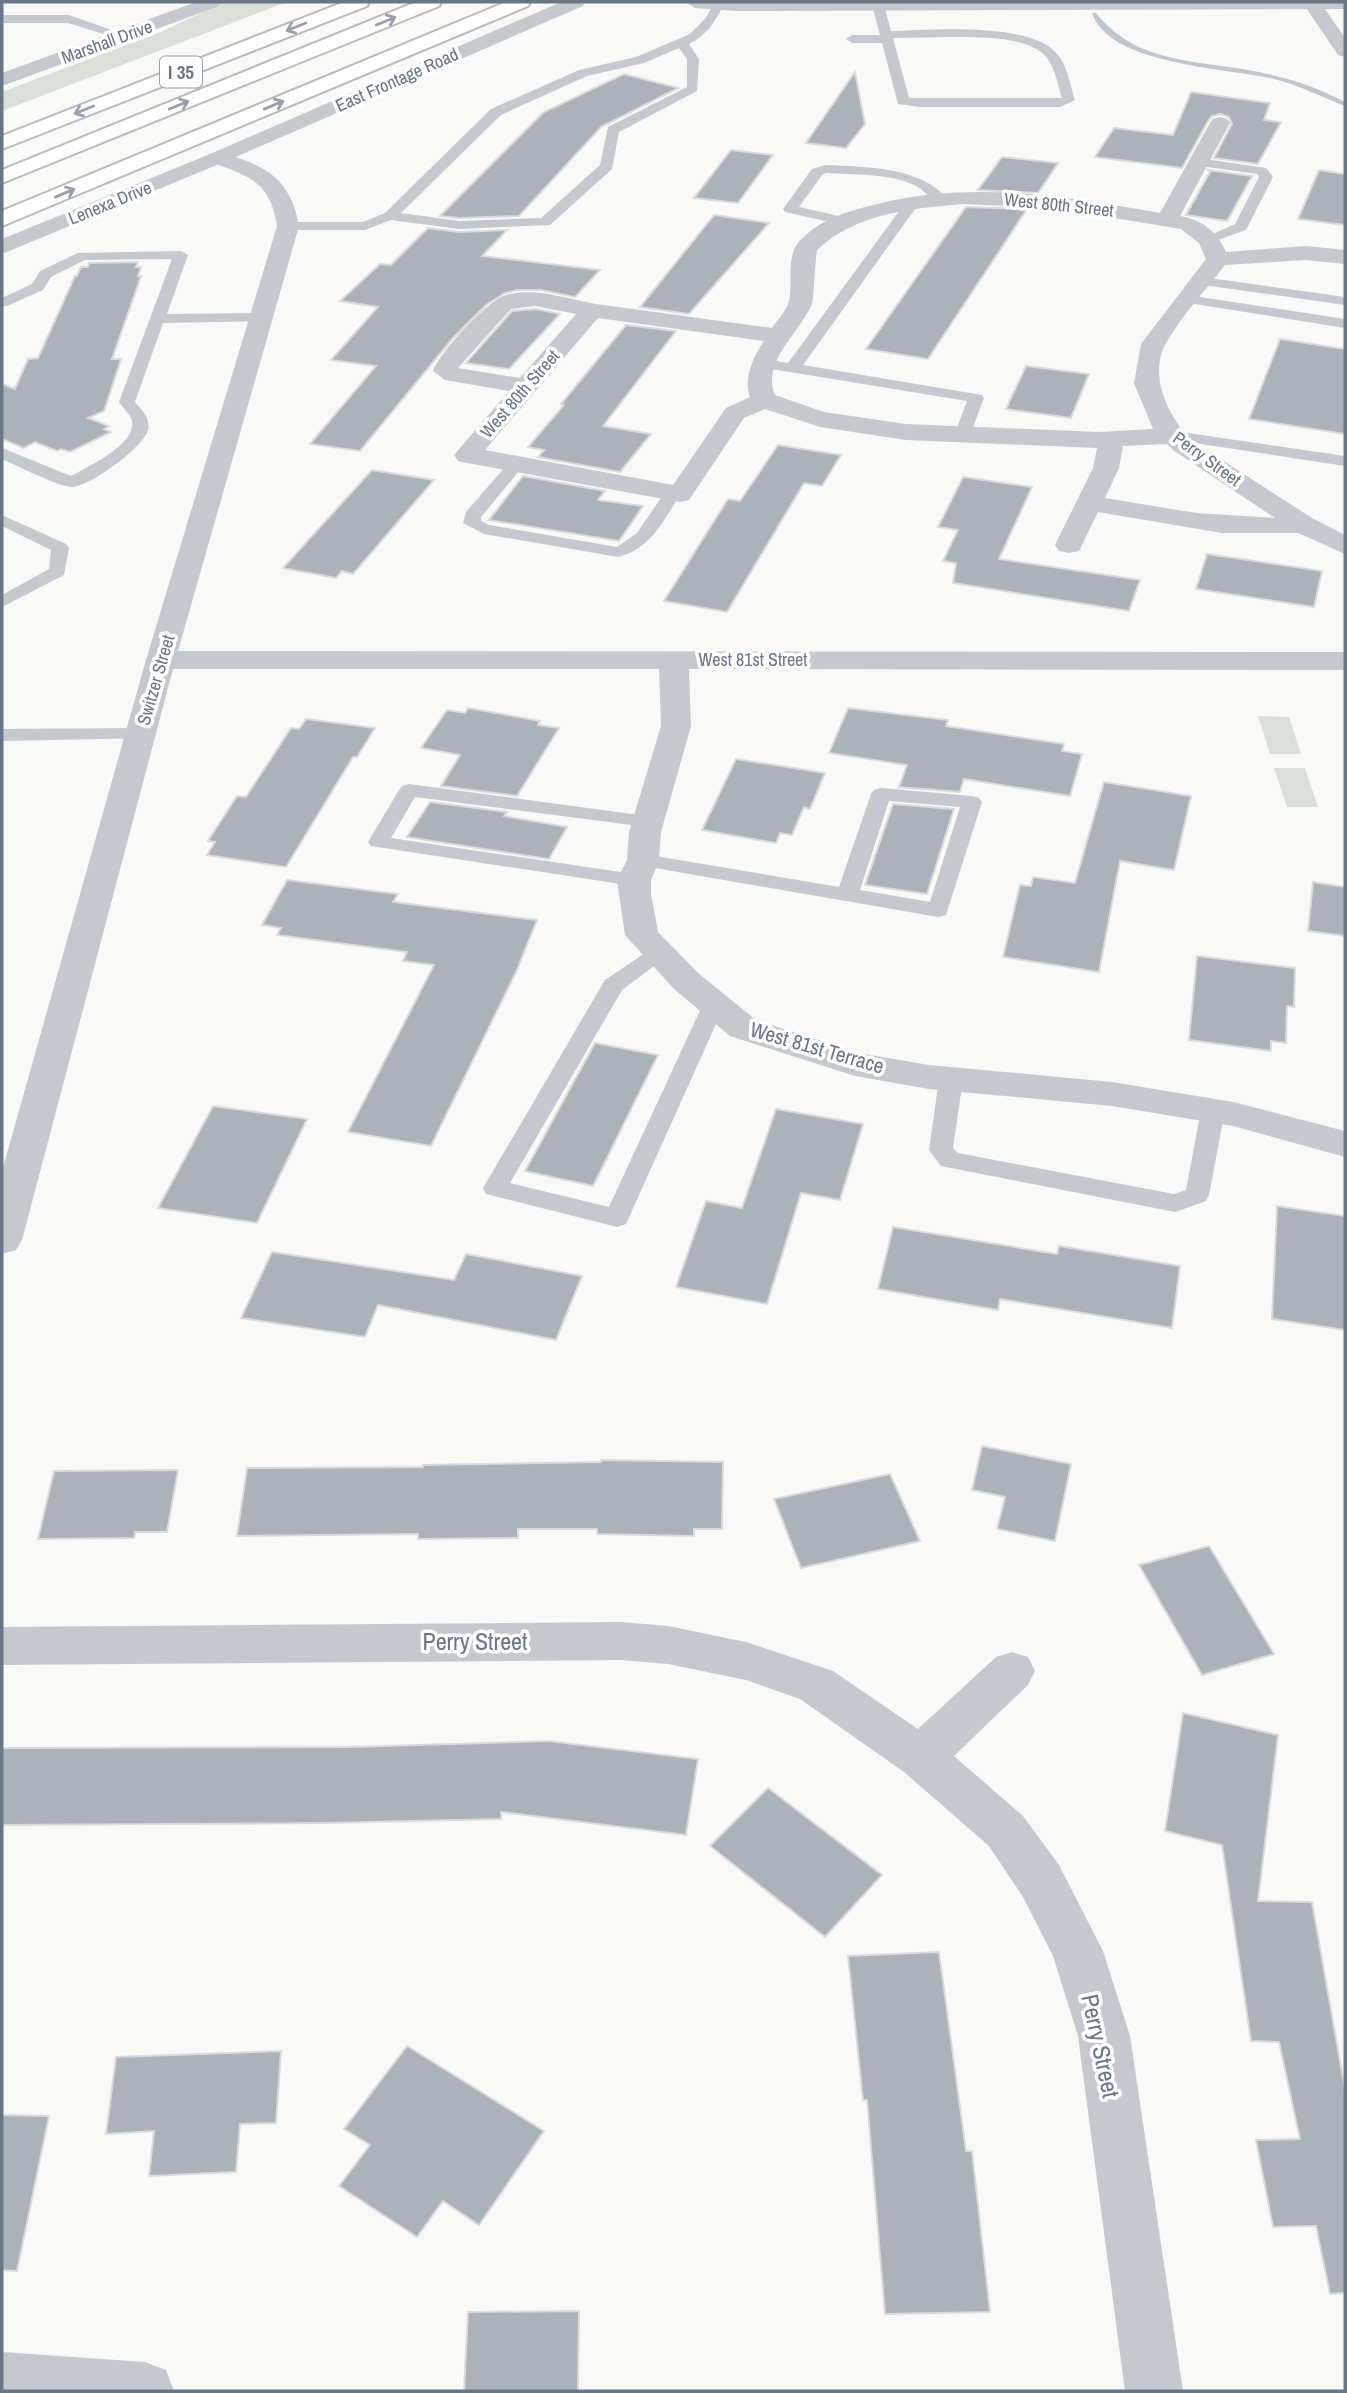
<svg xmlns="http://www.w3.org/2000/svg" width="1347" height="2393" viewBox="0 0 1347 2393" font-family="'Archivo Narrow',sans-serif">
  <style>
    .green { fill: #dae0d8 }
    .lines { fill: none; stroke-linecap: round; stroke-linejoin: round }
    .stream { fill: #bfc7cd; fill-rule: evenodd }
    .building { fill: #acb2b9; stroke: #dbdbd9; stroke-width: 2 }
    .motorway-casing { stroke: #b8bbbe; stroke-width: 4 }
    .service { fill: #c5c8cc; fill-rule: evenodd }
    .minor { fill: #c5c8cc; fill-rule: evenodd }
    .tertiary { fill: #c5c8cc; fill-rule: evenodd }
    .motorway { fill: #fff; fill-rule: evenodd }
    .oneway { stroke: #969faa }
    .labels { text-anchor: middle; stroke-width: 7; stroke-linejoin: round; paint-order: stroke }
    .far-street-label { font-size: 18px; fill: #697686; stroke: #fff }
    .shield { fill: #fff; stroke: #969faa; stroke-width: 2 }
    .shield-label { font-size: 19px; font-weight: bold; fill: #697686 }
    .street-label { font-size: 21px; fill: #697686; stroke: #fff }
    .near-street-label { font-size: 24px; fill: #697686; stroke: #fff }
  </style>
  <rect width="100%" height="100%" fill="#f9f9f7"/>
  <g class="green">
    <path d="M224,2H287L2,111V92L163,31Z"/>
    <path d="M1258,716L1289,717L1301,754H1270Z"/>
    <path d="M1274,768H1305L1318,807H1287Z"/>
  </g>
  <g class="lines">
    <path class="stream" d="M1092,13H1096C1135,62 1191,60 1248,70C1282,76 1315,86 1345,102V106C1321,97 1299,85 1274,79C1227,68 1109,65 1092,13Z"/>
  </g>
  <g class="building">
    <path d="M855,72L865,124L846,148L806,143Z"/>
    <path d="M624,74L678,88L601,127L519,216L459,218L440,216L544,112Z"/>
    <path d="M1191,92L1270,103L1264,120L1281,122L1258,164L1214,158L1232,124L1229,117L1221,114L1212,116L1208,121L1182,168L1095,157L1114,128L1173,135Z"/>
    <path d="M731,150L773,155L738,203L694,198Z"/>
    <path d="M1002,157L1058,163L1038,193L978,190Z"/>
    <path d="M1208,170L1252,176L1227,221L1186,215L1210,172Z"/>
    <path d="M1319,170L1345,174V225L1298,219Z"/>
    <path d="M966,207L1027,209L928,359L866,349Z"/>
    <path d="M714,215L769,223L689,314L640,307Z"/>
    <path d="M428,228L459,232L507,230L482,256L600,270L575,297L541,290H517L505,293L486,305L452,339L360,451L310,444L376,366L331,360L378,307L340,301L380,264L391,265Z"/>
    <path d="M138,262L136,267H141L138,276H141L112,359H121L104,411L88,418L109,426L104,429L111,432L70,452L61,449L57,451L35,442L24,448L2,439V384L15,389L28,359L38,358L75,276H77L81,267H88L89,263Z"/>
    <path d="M535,309L560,314L509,369L466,363L512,311Z"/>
    <path d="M626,325L676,331L603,426L651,434L620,472L538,457L544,450L528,447L564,405L561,404Z"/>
    <path d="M1280,339L1345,349V434L1249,419Z"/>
    <path d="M1026,366L1089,374L1071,418L1006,409Z"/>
    <path d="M778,445L841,455L822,486L804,483L727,612L664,601L728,499L740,501Z"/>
    <path d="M372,470L434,480L353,574L342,571L336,578L283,568Z"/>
    <path d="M523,476L605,491L598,500L643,506L619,541L489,520Z"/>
    <path d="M963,477L1032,487L999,559L1140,580L1129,611L953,583L956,563L943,561L958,530L938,527Z"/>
    <path d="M1207,554L1322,571L1314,607L1196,589Z"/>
    <path d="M468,708L540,721L538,725L559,728L517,796L441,786L460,755L421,748L447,710L465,713Z"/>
    <path d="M848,708L948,720L946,726L1064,744L1062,751L1082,754L1070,796L964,779L960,792L899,787L907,765L829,753Z"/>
    <path d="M306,719L375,728L357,757H353L286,867L207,855L215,842L208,841L237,796L246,797L291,728L299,729Z"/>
    <path d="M736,759L825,773L810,809L804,807L792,835L780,833L776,843L702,830Z"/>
    <path d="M1104,782L1191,796L1174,870L1120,861L1099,972L1003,957L1020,885L1031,886L1033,877L1075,883Z"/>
    <path d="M430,802L507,812L504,816L567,827L549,859L407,837Z"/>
    <path d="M893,804L954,809L927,894L865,885Z"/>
    <path d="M287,880L398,894L393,902L537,920L516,972L431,1146L348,1132L434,965L403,961L407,952L277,935L281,928L262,925Z"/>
    <path d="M1313,882L1345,887V936L1308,931Z"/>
    <path d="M1197,956L1295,968L1294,1007L1287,1006L1286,1043L1271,1041V1051L1189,1040Z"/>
    <path d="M595,1043L658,1055L593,1186L525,1171Z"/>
    <path d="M213,1106L307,1119L257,1223L158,1208Z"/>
    <path d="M776,1109L863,1124L840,1200L801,1193L767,1304L676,1287L706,1201L742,1208Z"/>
    <path d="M1277,1206L1345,1216V1330L1272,1319Z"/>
    <path d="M893,1227L1057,1254L1059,1246L1180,1266L1172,1328L1000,1299L998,1310L878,1289Z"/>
    <path d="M272,1252L454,1280L466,1254L582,1276L556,1340L378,1305L365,1337L241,1318Z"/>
    <path d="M982,1446L1071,1464L1055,1541L997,1529L1005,1497L972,1490Z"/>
    <path d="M601,1460L723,1462L722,1529H694V1536L597,1534V1529H518V1538L418,1539V1534L237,1536L247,1468L423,1467V1465L601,1462Z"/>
    <path d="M178,1470L167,1532H135L134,1538L38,1539L54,1471Z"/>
    <path d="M890,1474L920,1541L801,1568L774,1499Z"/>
    <path d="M1209,1546L1274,1654L1202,1675L1139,1565Z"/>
    <path d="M1183,1713L1278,1735L1258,1901L1312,1902L1345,2090V2293L1330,2294L1316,2226L1273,2227L1256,2140L1300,2139L1279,2042L1251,2041L1222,1845L1165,1831Z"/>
    <path d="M548,1741L698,1759L686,1835L501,1812V1819L325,1823L2,1825V1748L349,1747Z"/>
    <path d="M768,1788L882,1875L825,1937L710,1846Z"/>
    <path d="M939,1952L966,2151H972L990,2312L885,2314L867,2100H863L848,1956Z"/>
    <path d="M407,2046L544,2131L479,2225L443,2201L417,2237L339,2186L370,2145L344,2129Z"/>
    <path d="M281,2051L276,2123L240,2124L236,2172L149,2176L154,2131L106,2134L116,2057Z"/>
    <path d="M2,2115L49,2116L17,2271L2,2270Z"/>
    <path d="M579,2311L578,2391H464L468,2312Z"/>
  </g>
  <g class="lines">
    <g class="motorway-casing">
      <g id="motorway">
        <path d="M344,2H369L367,6L2,149V136Z"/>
        <path d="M416,2H441L439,6L2,183V170Z"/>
        <path d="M506,2H530L528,6L2,226V211Z"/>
      </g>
    </g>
    <g class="service">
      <path d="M714,2L724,4C716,21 706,36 689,44L699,59L697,91L619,132L612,169L550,225L459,229L391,220L365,230H288L281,226L288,222H363L385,213L491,109L579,70L636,57L690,34L706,18ZM679,48L687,59V87L608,127L600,165L541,218L459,221L401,213L501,115L587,76L644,63Z"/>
      <path d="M877,2L884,5L891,31C931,30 1032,21 1058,55C1068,68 1070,85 1075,100L1060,107H920L898,104L882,43H852L846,39L852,35H880L872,5ZM949,37C975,37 1034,35 1049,61C1056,72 1058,86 1062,98H909L893,38Z"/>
      <path d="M2,15H69L129,36L123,40L68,23H2Z"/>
      <path d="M1198,158L1266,168L1273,177L1246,230L1209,243L1202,239L1235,224L1259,177L1257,174L1193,165V159Z"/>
      <path d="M825,165C866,167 919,166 948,199L941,203C930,200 924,189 914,185C888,173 854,175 826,173L822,175L799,207L848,218V224L843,225L785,212L783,209L812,169Z"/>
      <path d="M913,198L920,202L803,365L982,395L984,398L970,435L962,440L954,435L967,401L759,367L757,364L765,359L788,363L908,199Z"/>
      <path d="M181,251L188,255L167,314L260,313L265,315L268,318L265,321L163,323L135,402C142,410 151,419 148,430C144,447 89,487 72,487C59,487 16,465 2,459V448L71,476C88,467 137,444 132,421C130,414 123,408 119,402L172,259L85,260L51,277L43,290L7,306L2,307V298L32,284L40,271L78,253Z"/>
      <path d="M1202,277L1345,297V305L1197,284L1195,281L1197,278Z"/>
      <path d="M1187,295L1345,319V328L1182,302L1180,299L1182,296Z"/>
      <path d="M1174,431L1345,456V466L1168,439L1166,436Z"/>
      <path d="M517,459L525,464L481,517V521L489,525L617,547L637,533L667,489H679L681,493C664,520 651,549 618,557L484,534L463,523L466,512L511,460Z"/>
      <path d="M2,515L66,544L69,548L64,575L2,607V595L49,569L51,550L2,526Z"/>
      <path d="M141,728L151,734L148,738L2,741V729Z"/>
      <path d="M409,784L654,817L657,821L654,825L647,827L415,797L391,838L634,874L641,876L645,880L641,884L634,886L371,846L368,842L399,790L402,786Z"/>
      <path d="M881,788L972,796L979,798L982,802L946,915L938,917L643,866L636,864L633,860L636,856L643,854L839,887L871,794L874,790ZM889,801L960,807L930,902L860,890Z"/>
      <path d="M659,947L667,949L670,954L622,990L510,1183L609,1207L703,1004L706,999H722L725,1004L626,1224L617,1227L486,1194L483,1188L605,980L651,949Z"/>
      <path d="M951,1071L959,1074L963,1079L953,1148L958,1153L1174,1194L1186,1190L1201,1110L1205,1104L1213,1102L1221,1104L1225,1110L1209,1195L1206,1201L1175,1212L941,1166L929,1150L939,1079L943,1074Z"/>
    </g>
    <g class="minor">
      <path d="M1302,2H1320L1345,38V57L1338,55Z"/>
      <path d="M1220,117L1227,119L1230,123L1180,216C1202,220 1217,231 1226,252L1306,246L1345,250V264L1306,260L1225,265C1206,290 1182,315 1166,343C1148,375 1168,416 1191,440L1312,518L1345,535V554L1298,533H1222L1098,512L1079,551L1069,553L1059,551L1055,545L1093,468L1097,448L906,440L820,427L765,409L744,418L689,500L680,502L467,463L458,461L454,455L509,391L445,380L433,371C440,352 487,301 506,295C537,287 566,299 596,304C655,312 714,320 772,328C777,320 787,310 789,301C793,284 786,258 798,243C818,220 845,212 873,205C969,180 1064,196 1160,213L1210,123L1213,119ZM961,204L1053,208L1181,229L1199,243L1206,259L1141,344L1134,383L1153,429L1099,432L906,424L824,412L775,395C761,362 800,332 812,304C814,298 815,261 817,250C856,213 910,209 961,204ZM535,306L576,314L520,378L458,368L511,309ZM598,318L764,341C753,357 743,379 750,397L726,408L673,485L485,450ZM1167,444L1173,450L1275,518L1196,513L1105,498L1119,468L1123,446Z"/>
      <path d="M217,152C262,163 291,177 299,226L178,651L1345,652V670L689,669L691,726L661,832L659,860L651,880V894L658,932L698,973L756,1020L859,1053L929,1065L1112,1082L1233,1102L1345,1131V1157L1233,1126L1112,1106L929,1089L855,1076L730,1036L674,989L625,935L617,880L627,860L629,832L661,726L659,669H173L22,1240L16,1250L2,1254V1171L146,660L277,226C270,181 249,176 210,162L206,158L210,154Z"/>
      <path d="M621,1622L668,1626L746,1642L833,1671L918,1729L996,1657L1012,1652L1028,1657L1035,1671L1028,1685L954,1756L1023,1816L1059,1865L1103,1951L1130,2036L1183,2391H1125L1078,2036L1053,1956L1023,1897L989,1846L904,1772L800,1699L746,1680L668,1664L621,1660L2,1665V1627Z"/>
      <path d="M2,2352L145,2362L166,2370L174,2391H2Z"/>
    </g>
    <g class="tertiary">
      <path d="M196,2H221L219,6L2,86V73Z"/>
      <path d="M561,2H585L583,6L224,162L2,254V239L210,154Z"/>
      <path d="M686,2H1345V9L736,11L695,8Z"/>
    </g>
    <use href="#motorway" class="motorway"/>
  </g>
  <defs><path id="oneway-shaft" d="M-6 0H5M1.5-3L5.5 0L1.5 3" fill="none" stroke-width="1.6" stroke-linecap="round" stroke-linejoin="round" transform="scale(1.75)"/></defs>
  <g class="oneway">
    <use href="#oneway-shaft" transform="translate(386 21) rotate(-22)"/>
    <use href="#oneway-shaft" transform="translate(296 27) rotate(158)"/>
    <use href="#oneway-shaft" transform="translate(179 105) rotate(-22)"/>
    <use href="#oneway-shaft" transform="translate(274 105) rotate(-23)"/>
    <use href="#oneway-shaft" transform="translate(84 110) rotate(158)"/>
    <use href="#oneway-shaft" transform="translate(65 193) rotate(-23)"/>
  </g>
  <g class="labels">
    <g class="far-street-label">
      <text transform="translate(107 42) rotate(-20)" y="6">Marshall Drive</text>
      <text transform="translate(397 80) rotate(-24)" y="6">East Frontage Road</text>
      <text transform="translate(110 203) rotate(-22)" y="6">Lenexa Drive</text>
      <text transform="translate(1059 205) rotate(6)" y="6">West 80th Street</text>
      <text transform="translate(520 394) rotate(-49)" y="6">West 80th Street</text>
      <text transform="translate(1207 459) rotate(36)" y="6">Perry Street</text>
      <text x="753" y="666">West 81st Street</text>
      <text transform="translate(156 680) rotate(-74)" y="6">Switzer Street</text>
    </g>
    <rect class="shield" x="160" y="56.5" width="42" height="31" rx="5"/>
    <g class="shield-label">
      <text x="181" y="79">I 35</text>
    </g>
    <g class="street-label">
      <text transform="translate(817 1048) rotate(16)" y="7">West 81st Terrace</text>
    </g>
    <g class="near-street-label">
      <text x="475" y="1650">Perry Street</text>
      <text transform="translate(1100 2046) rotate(78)" y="8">Perry Street</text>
    </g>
  </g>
  <rect width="1347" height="2393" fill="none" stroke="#697686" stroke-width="7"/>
</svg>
